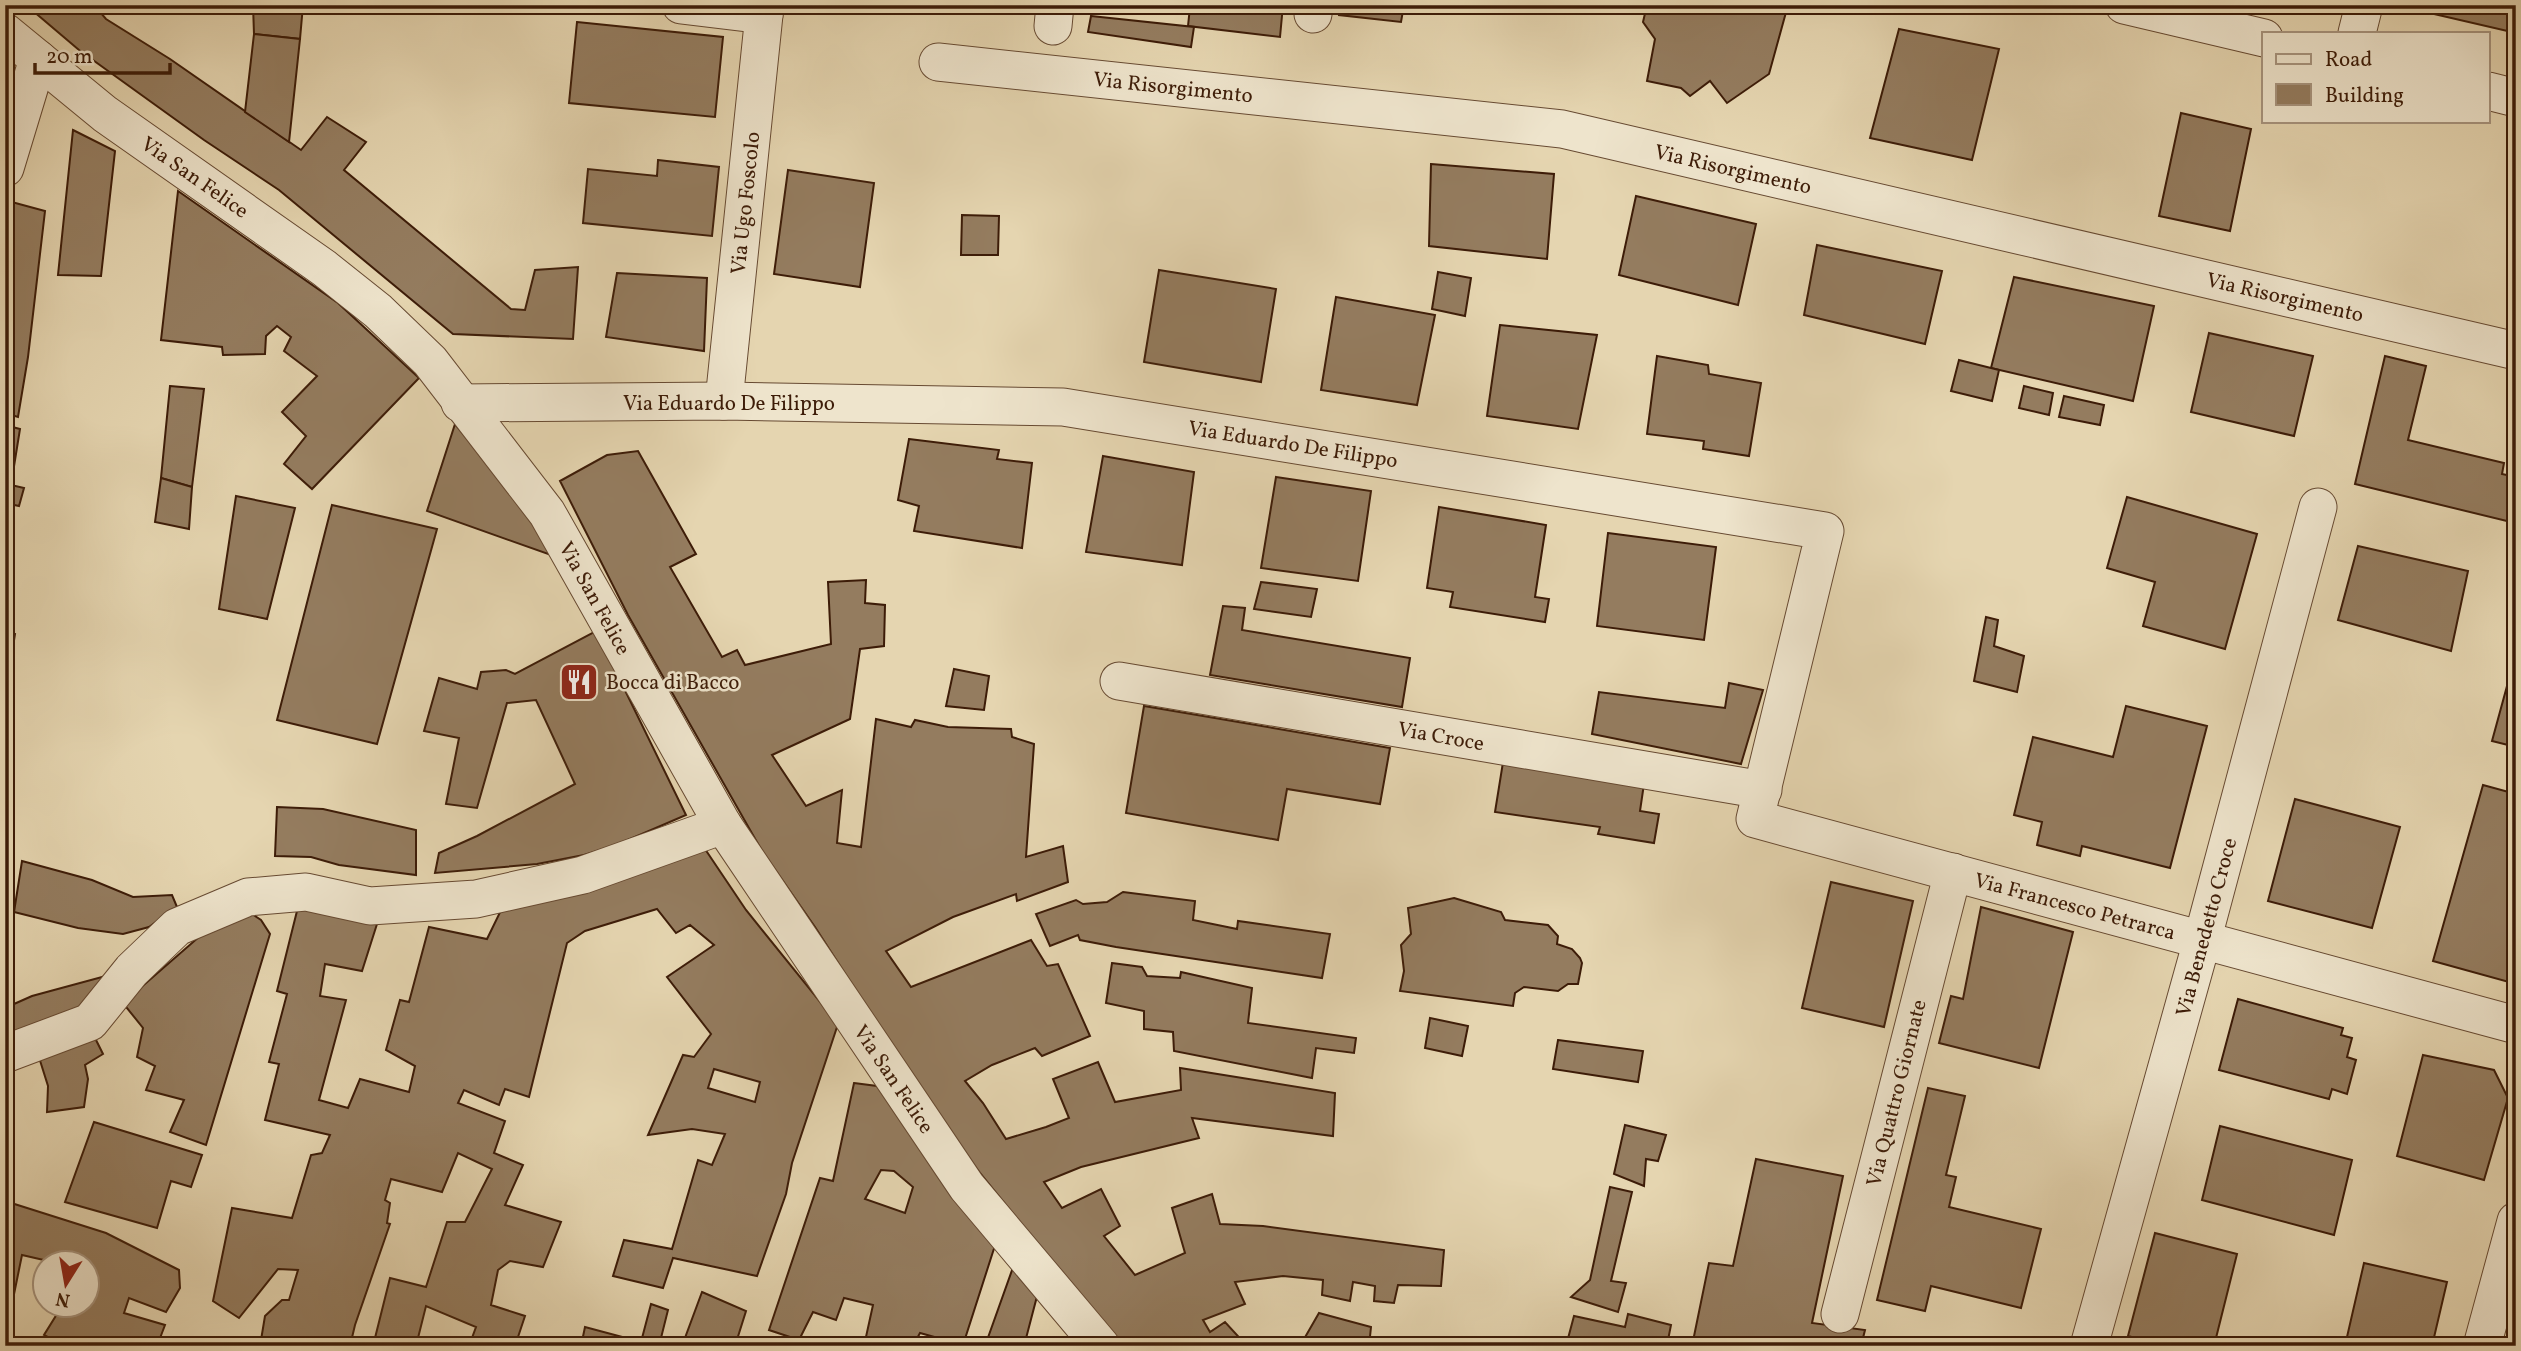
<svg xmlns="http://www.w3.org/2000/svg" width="2521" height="1351" viewBox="0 0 2521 1351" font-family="Vollkorn,serif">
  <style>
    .building { fill: #947c5f; stroke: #3d1c08; stroke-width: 2; fill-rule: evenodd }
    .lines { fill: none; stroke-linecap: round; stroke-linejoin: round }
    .street-casing { stroke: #674a32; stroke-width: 39 }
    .street { stroke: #eee4cc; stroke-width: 37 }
    .labels { text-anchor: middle; stroke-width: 5; stroke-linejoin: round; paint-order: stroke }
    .street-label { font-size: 21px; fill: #3d1c08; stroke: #eee4cc }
    .poi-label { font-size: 21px; fill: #3d1c08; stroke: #eee4cc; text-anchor: start }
  </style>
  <rect width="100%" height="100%" fill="#e5d5b0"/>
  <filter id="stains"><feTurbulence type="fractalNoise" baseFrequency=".00286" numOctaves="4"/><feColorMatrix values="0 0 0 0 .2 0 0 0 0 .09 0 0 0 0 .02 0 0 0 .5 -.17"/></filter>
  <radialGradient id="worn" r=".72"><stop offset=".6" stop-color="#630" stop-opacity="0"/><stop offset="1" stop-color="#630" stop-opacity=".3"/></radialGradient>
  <g class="building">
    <path d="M26,5H94L106,19L170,59L301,150L327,117L366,142L344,170L511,309L525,310L535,270L578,267L573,339L453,334L279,190L204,140L79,50Z"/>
    <path d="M253,5H303L300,39L254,34Z"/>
    <path d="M1176,5H1283L1280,37L1188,26L1190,7Z"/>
    <path d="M1340,5H1404L1401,22L1339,15Z"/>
    <path d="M1647,5H1788L1769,74L1727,103L1710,81L1690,96L1681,88L1647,81L1655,39L1643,22Z"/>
    <path d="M2436,5H2516V33L2434,14Z"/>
    <path d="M1091,16L1194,27L1191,47L1088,32Z"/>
    <path d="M577,22L723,37L715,117L569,103Z"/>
    <path d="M1899,29L1999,49L1972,160L1870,138Z"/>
    <path d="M254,34L300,39L289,142L245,112Z"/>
    <path d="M5,62L11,76L10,97L5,109Z"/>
    <path d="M2181,113L2251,129L2230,231L2159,216Z"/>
    <path d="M73,130L115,151L101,276L58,275Z"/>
    <path d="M658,160L719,167L712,236L583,223L588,169L657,176Z"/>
    <path d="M1431,164L1554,174L1547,259L1429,246Z"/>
    <path d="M788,170L874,183L860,287L774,274Z"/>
    <path d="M178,191L338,303L419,378L312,489L284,464L306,436L282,412L317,376L284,351L291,337L277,326L266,336L265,354L223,355L222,347L161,340Z"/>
    <path d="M1636,196L1756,224L1738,305L1619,275Z"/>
    <path d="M8,201L45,211L28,357L18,417L5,413V211Z"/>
    <path d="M962,215L999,216L998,255H961Z"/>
    <path d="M1817,245L1942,271L1925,344L1804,315Z"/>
    <path d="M1159,270L1276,289L1261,382L1144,362Z"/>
    <path d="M1438,272L1471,278L1465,316L1432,309Z"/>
    <path d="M617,273L707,278L704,351L606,337Z"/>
    <path d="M2014,277L2154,306L2133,401L1991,368Z"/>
    <path d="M1336,297L1435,315L1417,405L1321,390Z"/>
    <path d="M1500,325L1597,335L1578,429L1487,416Z"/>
    <path d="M2209,333L2313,356L2294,436L2191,412Z"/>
    <path d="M1657,356L1708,365L1709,374L1761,383L1749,456L1703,449L1704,441L1647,434Z"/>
    <path d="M2385,356L2426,366L2408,440L2504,463L2502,474L2516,477L2515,523L2355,484Z"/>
    <path d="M1959,360L1999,370L1992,401L1951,391Z"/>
    <path d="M170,386L204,389L192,487L161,478Z"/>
    <path d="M2024,386L2053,393L2049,415L2019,408Z"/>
    <path d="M2064,396L2104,405L2100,425L2059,417Z"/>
    <path d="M455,424L524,505L551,555L427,511Z"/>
    <path d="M5,425L20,429L11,485L24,488L19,506L5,503Z"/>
    <path d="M909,439L999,450L997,459L1032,463L1022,548L914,531L919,506L898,500Z"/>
    <path d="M638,451L696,554L670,567L722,657L737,650L745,665L831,644L828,582L866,580L865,603L885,605L884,646L860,649L850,719L772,755L806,806L842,790L837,843L861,847L876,719L911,727L915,720L948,727L1011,729L1012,737L1034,744L1026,857L1063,846L1068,882L1017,901L1016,894L953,917L886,951L911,987L1031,940L1047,966L1058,964L1090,1036L1042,1056L1035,1048L992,1065L965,1081L983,1103L1006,1139L1046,1127L1069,1118L1053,1079L1098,1062L1115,1102L1181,1090L1180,1068L1335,1093L1333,1136L1192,1118L1199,1138L1081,1167L1044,1182L1062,1208L1101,1189L1120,1226L1104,1236L1135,1275L1185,1253L1172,1208L1212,1194L1220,1224L1263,1226L1444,1250L1441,1286L1398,1285L1394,1303L1374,1301L1375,1286L1353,1282L1350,1301L1322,1295L1323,1280L1283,1276L1235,1282L1245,1304L1203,1320L1210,1332L1225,1322L1247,1346H1120L946,1131L815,927L762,851L628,615L560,481L607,455Z"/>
    <path d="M1103,456L1194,472L1182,565L1086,552Z"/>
    <path d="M1276,477L1371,491L1358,581L1261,568Z"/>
    <path d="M161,478L192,487L189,529L155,522Z"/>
    <path d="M236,496L295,508L267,619L219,609Z"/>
    <path d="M2127,497L2257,534L2225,649L2143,626L2155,582L2107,568Z"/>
    <path d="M332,505L437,529L377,744L277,720Z"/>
    <path d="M1439,507L1546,525L1535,597L1549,599L1545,622L1450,607L1453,592L1427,588Z"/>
    <path d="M1608,533L1716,547L1704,640L1597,626Z"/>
    <path d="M2358,546L2468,571L2451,651L2338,620Z"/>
    <path d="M1261,582L1317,589L1311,617L1254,609Z"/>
    <path d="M1223,606L1245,608L1242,630L1410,658L1402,707L1210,675Z"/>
    <path d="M1986,617L1998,620L1994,646L2024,656L2017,692L1974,681Z"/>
    <path d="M5,631L15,634L5,698Z"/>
    <path d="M596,631L686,815L614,846L584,855L537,864L435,873L439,853L477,836L575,784L536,700L507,703L477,808L446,804L459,738L424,731L439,678L477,689L481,672L506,670L515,674Z"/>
    <path d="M2516,653V747L2492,741Z"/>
    <path d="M954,669L989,676L984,710L946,706Z"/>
    <path d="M1729,683L1763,690L1741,764L1592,734L1599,692L1725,708Z"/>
    <path d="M1144,706L1390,748L1380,804L1287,789L1278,840L1126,813Z"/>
    <path d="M2126,706L2207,726L2170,868L2082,846L2080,856L2037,845L2042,822L2014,815L2033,737L2113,757Z"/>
    <path d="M1504,756L1645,777L1640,811L1659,814L1654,843L1598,834L1600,827L1495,812Z"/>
    <path d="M2483,785L2516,794V922L2510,943L2516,944V984L2433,961Z"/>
    <path d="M2295,799L2400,827L2372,928L2268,901Z"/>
    <path d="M277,807L323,809L416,830V875L339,865L311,857L275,856Z"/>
    <path d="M705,849L746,910L838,1024L792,1163L786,1194L757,1276L673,1258L663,1288L613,1276L624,1240L672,1249L698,1160L712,1165L725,1134L692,1129L648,1135L683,1055L694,1057L711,1034L667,977L714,945L690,925L676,933L657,909L585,931L567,943L529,1097L505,1089L499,1105L464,1090L458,1103L505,1121L494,1153L523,1165L505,1205L561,1222L543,1267L510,1261L498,1270L491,1305L525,1316L515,1346H469L476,1327L426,1306L416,1346H373L390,1278L426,1287L447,1222H465L492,1169L458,1153L442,1192L391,1179L385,1200L390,1203L387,1223L390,1224L355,1325L350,1346H320L305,1342L304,1346H260L265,1316L282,1300H289L298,1270L278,1269L239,1318L213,1301L232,1208L292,1218L311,1155L322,1153L330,1135L265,1120L279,1064L269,1062L287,994L277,991L299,903L377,924L362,971L325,964L320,996L346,1000L319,1100L348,1108L360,1079L409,1092L415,1066L386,1050L400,1000L409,1002L429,927L487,939L505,902ZM714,1069L760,1082L755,1102L708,1088Z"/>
    <path d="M22,861L92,880L133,897L172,895L177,907L149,927L123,934L78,928L14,912Z"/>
    <path d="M1831,882L1913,901L1884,1027L1802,1008Z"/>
    <path d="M1123,892L1195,901L1193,920L1237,929L1238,921L1330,934L1322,978L1116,947L1080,940L1078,935L1050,946L1036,914L1076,900L1083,904L1107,902Z"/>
    <path d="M1454,898L1501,912L1505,920L1548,925L1558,936L1557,944L1572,949L1580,958L1582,963L1578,984H1568L1558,991L1524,987L1515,993L1513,1006L1400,991L1404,971L1401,945L1411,934L1408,908Z"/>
    <path d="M1981,907L2073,932L2039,1068L1939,1043L1951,996L1963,999Z"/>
    <path d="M249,912L261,920L270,934L206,1145L170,1132L184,1100L146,1090L155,1066L137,1057L143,1028L123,1003L200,936Z"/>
    <path d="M1112,963L1142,967L1147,976L1180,978L1181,972L1252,988L1248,1023L1356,1038L1354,1053L1316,1048L1312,1078L1174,1051L1173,1032L1144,1029V1011L1106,1003Z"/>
    <path d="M113,974L76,1020L5,1042V1008L32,996Z"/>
    <path d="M2238,999L2343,1028L2341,1035L2352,1038L2347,1057L2356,1060L2347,1094L2332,1089L2329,1099L2219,1070Z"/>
    <path d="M1430,1018L1468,1026L1462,1056L1425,1048Z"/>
    <path d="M92,1032L103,1054L85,1065L88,1079L84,1107L47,1112L48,1086L37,1051Z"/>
    <path d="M1558,1040L1643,1051L1638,1082L1553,1069Z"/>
    <path d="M2423,1055L2494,1070L2508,1098L2484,1180L2397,1156Z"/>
    <path d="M854,1083L877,1086L999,1233L963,1345L920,1333L913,1346H864L873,1305L844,1298L836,1320L813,1312L799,1340L769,1330L820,1178L833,1181ZM881,1170L894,1171L913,1187L905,1213L865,1199Z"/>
    <path d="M1928,1088L1965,1096L1946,1175L1956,1177L1949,1207L2041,1229L2021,1308L1931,1286L1925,1311L1877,1300Z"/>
    <path d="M94,1122L202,1155L191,1187L171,1181L157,1228L65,1202Z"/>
    <path d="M1625,1125L1666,1135L1658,1161L1646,1159L1644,1186L1614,1174Z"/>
    <path d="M2220,1126L2352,1160L2334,1235L2202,1200Z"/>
    <path d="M1756,1159L1843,1176L1812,1323L1865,1330L1861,1346H1692L1709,1263L1733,1266Z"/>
    <path d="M1610,1187L1632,1192L1611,1281L1626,1283L1618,1312L1571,1297L1590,1280Z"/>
    <path d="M5,1201L106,1233L179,1270L180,1288L166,1312L129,1298L124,1313L165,1325L157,1346H64L44,1335L62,1306H88V1264H61L22,1255L12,1304H5Z"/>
    <path d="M2155,1233L2237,1254L2214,1346H2165L2128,1336Z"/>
    <path d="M1016,1259L1041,1281L1024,1346H985Z"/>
    <path d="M2364,1263L2447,1282L2432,1346H2386L2347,1337Z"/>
    <path d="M702,1292L746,1311L735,1346H682Z"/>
    <path d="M651,1304L668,1310L659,1346H581L585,1327L641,1342Z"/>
    <path d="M1319,1313L1371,1327L1369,1346H1300Z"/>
    <path d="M1628,1314L1671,1325L1667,1345L1670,1346H1566L1574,1316L1625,1327Z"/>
  </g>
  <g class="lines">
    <g class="street-casing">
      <g id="street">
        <path d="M681,5L764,15"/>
        <path d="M2124,5L2264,38"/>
        <path d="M1313,14L1314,5"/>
        <path d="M1053,26L1055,5"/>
        <path d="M5,32L105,114L324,268L378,311L430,361L547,513L723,825L967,1187L1101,1346"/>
        <path d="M2357,33L2364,5"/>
        <path d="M938,62L1562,129L2516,351"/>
        <path d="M2488,91L2516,98"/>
        <path d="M5,168L38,59"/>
        <path d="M724,401L765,5"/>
        <path d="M460,403L724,401L1063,407L1825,531L1755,819L2516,1025"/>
        <path d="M1119,681L1763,790"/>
        <path d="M5,1054L90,1022L132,970L177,927L248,897L306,892L370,906L476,899L583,875L723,825"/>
        <path d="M1840,1314L1953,872"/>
        <path d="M2089,1346L2202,941L2318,507"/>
        <path d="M2482,1346L2516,1221"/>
      </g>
    </g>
    <use href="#street" class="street"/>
  </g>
  <defs>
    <g id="restaurant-square" transform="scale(2.0125)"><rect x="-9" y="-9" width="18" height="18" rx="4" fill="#8f2418" stroke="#eee4cc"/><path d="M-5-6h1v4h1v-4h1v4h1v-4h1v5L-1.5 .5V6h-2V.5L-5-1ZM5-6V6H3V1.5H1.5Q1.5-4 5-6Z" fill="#fff"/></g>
  </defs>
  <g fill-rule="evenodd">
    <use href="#restaurant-square" x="579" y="682"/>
  </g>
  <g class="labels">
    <g class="street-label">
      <text transform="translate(1173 87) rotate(6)" y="7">Via Risorgimento</text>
      <text transform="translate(1733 169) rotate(13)" y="7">Via Risorgimento</text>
      <text transform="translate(195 177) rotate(35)" y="7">Via San Felice</text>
      <text transform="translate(745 203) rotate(-84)" y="7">Via Ugo Foscolo</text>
      <text transform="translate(2285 297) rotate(13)" y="7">Via Risorgimento</text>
      <text x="729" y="410">Via Eduardo De Filippo</text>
      <text transform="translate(1293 444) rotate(9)" y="7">Via Eduardo De Filippo</text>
      <text transform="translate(595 598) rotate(61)" y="7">Via San Felice</text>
      <text transform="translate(1441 736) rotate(10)" y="7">Via Croce</text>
      <text transform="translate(2075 906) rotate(15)" y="7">Via Francesco Petrarca</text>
      <text transform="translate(2206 927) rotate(-75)" y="7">Via Benedetto Croce</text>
      <text transform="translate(894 1079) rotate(56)" y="7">Via San Felice</text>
      <text transform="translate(1896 1093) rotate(-76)" y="7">Via Quattro Giornate</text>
    </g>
    <g class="poi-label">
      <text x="606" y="689">Bocca di Bacco</text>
    </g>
  </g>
  <rect width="2521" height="1351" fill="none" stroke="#e5d5b0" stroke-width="28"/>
  <rect x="7" y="7" width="2507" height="1337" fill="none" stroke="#3d1c08" stroke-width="3.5"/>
  <rect x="14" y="14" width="2493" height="1323" fill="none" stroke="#3d1c08" stroke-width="2"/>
  <rect x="2262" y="32" width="228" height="91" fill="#eee4cc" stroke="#a7947e" stroke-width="2"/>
  <rect x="2276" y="54" width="35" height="10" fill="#eee4cc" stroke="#a7947e" stroke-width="2"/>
  <text x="2325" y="66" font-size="21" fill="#3d1c08">Road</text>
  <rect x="2276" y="84" width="35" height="21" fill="#947c5f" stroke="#a7947e" stroke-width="2"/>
  <text x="2325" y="102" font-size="21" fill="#3d1c08">Building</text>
  <g transform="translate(66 1284) rotate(191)"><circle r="33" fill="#eee4cc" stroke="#a7947e" stroke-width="2"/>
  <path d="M0-5L12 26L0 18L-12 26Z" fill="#8f2418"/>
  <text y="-10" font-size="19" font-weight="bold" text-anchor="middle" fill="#3d1c08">N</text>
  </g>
  <path d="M35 63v10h135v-10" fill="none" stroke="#3d1c08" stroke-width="3.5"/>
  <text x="46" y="63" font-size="21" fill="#3d1c08" stroke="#eee4cc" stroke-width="5" paint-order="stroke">20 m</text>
  <rect width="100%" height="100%" filter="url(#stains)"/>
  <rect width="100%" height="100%" fill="url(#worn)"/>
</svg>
